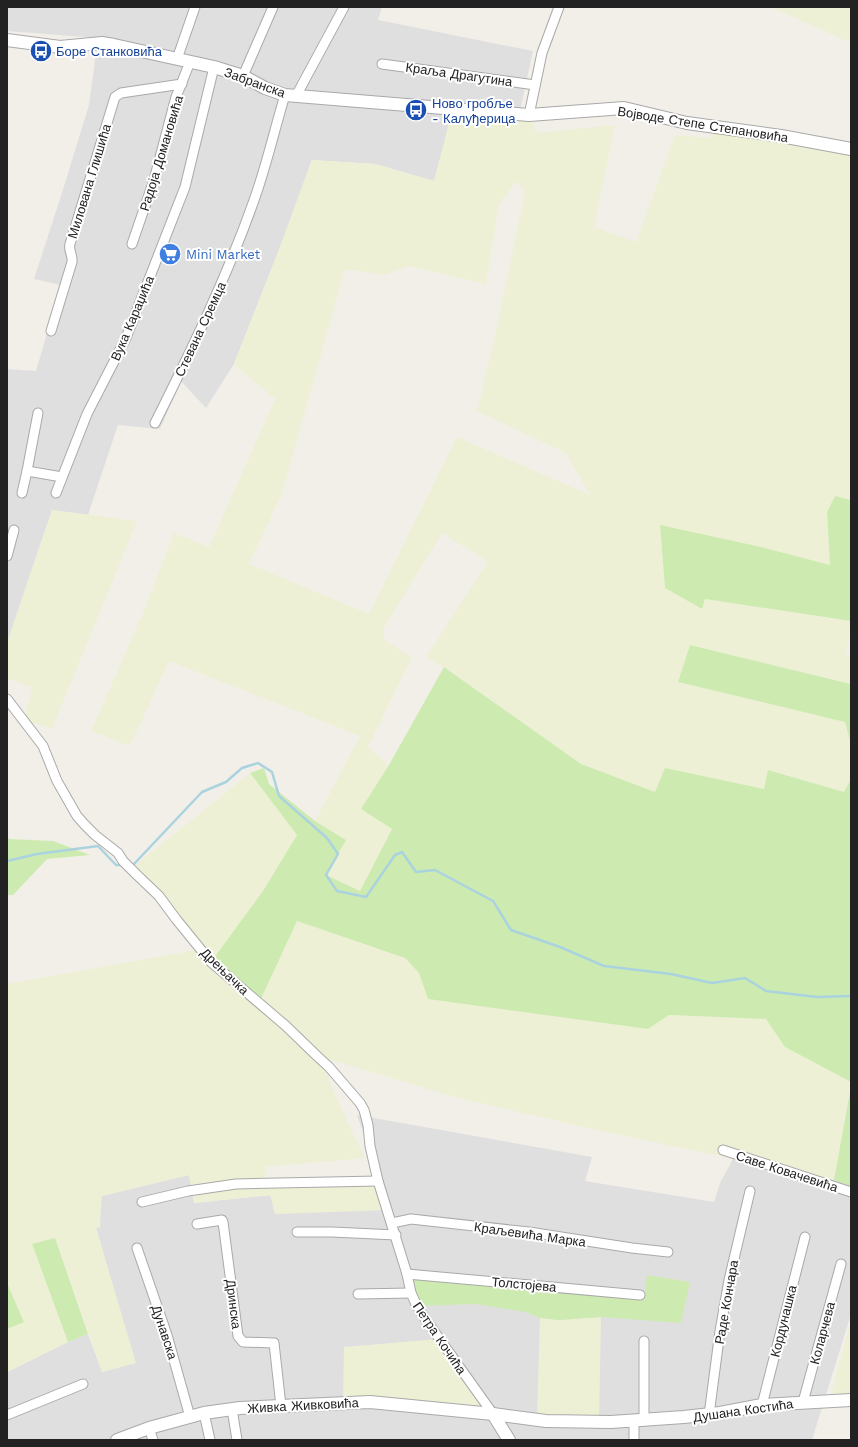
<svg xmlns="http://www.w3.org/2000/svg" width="858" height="1447" viewBox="0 0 858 1447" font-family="'Work Sans',sans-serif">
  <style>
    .residential { fill: #e0dfdf }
    .farmland { fill: #eef0d5; fill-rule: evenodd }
    .grass { fill: #cdebb0 }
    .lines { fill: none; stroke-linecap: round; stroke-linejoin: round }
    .stream { stroke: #aad3df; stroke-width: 2.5 }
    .minor-casing { stroke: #a9a9a9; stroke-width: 11 }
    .tertiary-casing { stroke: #a9a9a9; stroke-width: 14 }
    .minor { stroke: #fff; stroke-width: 9 }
    .tertiary { stroke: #fff; stroke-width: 12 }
    .labels { text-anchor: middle; stroke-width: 4; stroke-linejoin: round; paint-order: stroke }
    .transit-label { font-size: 13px; fill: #164399; stroke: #fff; text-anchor: start }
    .street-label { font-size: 13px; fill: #222; stroke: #fff }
    .shop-label { font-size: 13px; fill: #366cbe; stroke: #fff; text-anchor: start }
  </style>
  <rect width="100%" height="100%" fill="#f2efe9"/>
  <g class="residential">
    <path d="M7,7H382L378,20L533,51L519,115L450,121L434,181L375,164L312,160L280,247L234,364L206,408L181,381L160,429L118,425L88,515L52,510L7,643V369L36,371L61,285L34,279L61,196L89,105L98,38L7,31Z"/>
    <path d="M357,1115L592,1157L585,1181L714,1202L720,1183L733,1159L834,1180L851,1187V1219L850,1223L851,1224V1314L812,1440H7V1372L68,1342L88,1334L102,1372L135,1363L96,1228L100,1227L101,1196L189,1175L194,1203L271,1195L386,1210L374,1164Z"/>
  </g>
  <g class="farmland">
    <path d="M771,7H851V43Z"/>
    <path d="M453,108L529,115L537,133L615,125L594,227L636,242L675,135L708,138L717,128L851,149V500L835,496L827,512L830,565L761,547L660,526L665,588L702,609L705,599L851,621L846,655L851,657V684L690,645L678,682L846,722L851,744V779L845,792L769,770L764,790L655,792L581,764L452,672L426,657L488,562L442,533L384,628V640L412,657L368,747L389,765L361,809L392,828L360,891L326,875L346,840L315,821L360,736L169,661L130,746L91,731L143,613L174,533L209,547L275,399L234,364L280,247L312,160L375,164L434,181ZM517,181L525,192L493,345L477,411L566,453L590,495L457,437L369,614L249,564L282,493L345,269L384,275L408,266L486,284L499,204Z"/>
    <path d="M52,510L137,521L52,729L24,720L32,687L7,679V643Z"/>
    <path d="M250,773L297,835L263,891L259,1003L297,921L405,958L419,973L429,999L648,1029L669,1015L766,1019L785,1047L851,1082L834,1180L587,1128L455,1097L321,1057L333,1091L365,1158L266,1167L264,1183L378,1181L387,1210L275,1214L270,1195L194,1203L189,1175L102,1196L99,1227L96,1228L136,1363L102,1372L55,1238L32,1244L68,1342L7,1372V1329L24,1321L7,1283V984L201,949L133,867Z"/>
    <path d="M601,1317L599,1422L537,1420L540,1318L559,1320Z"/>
    <path d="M851,1320V1400L829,1401Z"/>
    <path d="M439,1339L493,1414L343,1403L344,1347Z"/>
  </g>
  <g class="grass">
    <path d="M835,496L851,500V621L705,599L702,609L665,588L660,525L761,547L830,565L827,512Z"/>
    <path d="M690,645L851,684V744L845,722L678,682Z"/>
    <path d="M444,667L581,764L655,792L665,768L764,789L768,770L844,792L851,779V1082L785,1047L766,1019L669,1015L648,1029L428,999L419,973L405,958L297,921L259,1003L211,962L263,891L297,835L250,773L264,768L269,784L315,821L346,840L326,875L360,891L392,829L361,809L389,765Z"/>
    <path d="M7,836L9,839L53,841L90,855L47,859L13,895H7Z"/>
    <path d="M851,1086V1187L834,1180Z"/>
    <path d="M55,1238L88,1334L68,1342L32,1244Z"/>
    <path d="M407,1274L644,1298L647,1275L690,1282L681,1323L601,1317L559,1320L540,1318L526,1312L475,1304L417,1306Z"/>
    <path d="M7,1283L24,1322L7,1329Z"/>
  </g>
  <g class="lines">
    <g class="stream">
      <path d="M7,861L37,854L98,846L116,865H123"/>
      <path d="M130,865L134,864L202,792L226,782L242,768L258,763L272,772L279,796L327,838L338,854L326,875L337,891L366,897L395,855L402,852L416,872L435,870L493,901L511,930L560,947L604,966L671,974L712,983L745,978L766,991L817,997L851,996"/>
    </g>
    <g class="minor-casing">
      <g id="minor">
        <path d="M177,59L195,7"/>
        <path d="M382,64L535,85"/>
        <path d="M243,76L273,7"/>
        <path d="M296,96L344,7"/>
        <path d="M529,115L542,53L559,7"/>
        <path d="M132,244L154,180L176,97L190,62"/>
        <path d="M51,331L72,262C73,255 68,250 70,244L115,97L121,93L182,84"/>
        <path d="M155,423C191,351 226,279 253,203C266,168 274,131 285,95"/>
        <path d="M27,471L38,413"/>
        <path d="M22,493L27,471L62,477"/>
        <path d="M56,493L87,414L126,338L185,187L214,67"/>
        <path d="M7,556L14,530"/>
        <path d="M7,699L43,746L57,781L77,816L85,825L95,835L118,853L123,861L136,874L159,896L176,919L211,962L286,1026L317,1056L329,1067L360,1103L364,1110L368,1125L370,1146L378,1181L407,1274L411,1293L417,1306L426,1320L493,1414"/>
        <path d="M723,1150L851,1192"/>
        <path d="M142,1202L188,1191L236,1184L378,1181"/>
        <path d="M392,1223L411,1219L529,1232L632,1248L668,1252"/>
        <path d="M197,1224L222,1220L223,1222L238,1336L243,1342L274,1343L281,1406"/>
        <path d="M297,1232H332L396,1235"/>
        <path d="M137,1248L167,1335L190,1417"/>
        <path d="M407,1274L640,1295"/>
        <path d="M358,1294L411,1293"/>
        <path d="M644,1341V1421"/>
        <path d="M803,1402L841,1264"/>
        <path d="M762,1405L805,1237"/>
        <path d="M232,1409L237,1440"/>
        <path d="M204,1413L210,1440"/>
        <path d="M7,1415L83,1384"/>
        <path d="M709,1415L720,1331L729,1280L750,1191"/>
        <path d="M149,1428L153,1440"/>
        <path d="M634,1440V1421"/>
      </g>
    </g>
    <g class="tertiary-casing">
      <g id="tertiary">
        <path d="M7,40L60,47L102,43L114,45L214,67L243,76L265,88L285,95L529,115L624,108L687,123L781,136L851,149"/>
        <path d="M493,1414L509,1440"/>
        <path d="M117,1440L149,1428L204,1413L240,1408L281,1406L370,1402L493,1414L546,1421L611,1422L684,1417L720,1413L762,1405L851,1400"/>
      </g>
    </g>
    <use href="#minor" class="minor"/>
    <use href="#tertiary" class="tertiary"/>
  </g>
  <defs>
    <g id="bus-disc" transform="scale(1.15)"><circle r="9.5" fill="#1a4fb4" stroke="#fff"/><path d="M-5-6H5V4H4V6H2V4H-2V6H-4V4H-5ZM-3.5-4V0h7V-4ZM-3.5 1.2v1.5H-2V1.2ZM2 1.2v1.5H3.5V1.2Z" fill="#fff"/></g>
    <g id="supermarket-disc" transform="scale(1.15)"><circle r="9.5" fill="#3f7fe0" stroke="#fff"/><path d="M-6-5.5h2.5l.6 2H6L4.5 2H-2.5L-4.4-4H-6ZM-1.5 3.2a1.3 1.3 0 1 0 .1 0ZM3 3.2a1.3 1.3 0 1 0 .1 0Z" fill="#fff"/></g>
  </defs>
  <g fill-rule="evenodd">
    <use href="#bus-disc" x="41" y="51"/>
    <use href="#bus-disc" x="416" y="110"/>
    <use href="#supermarket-disc" x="170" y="254"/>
  </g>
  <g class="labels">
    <g class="transit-label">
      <text x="56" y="56">Боре Станковића</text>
      <text x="432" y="108">Ново гробље<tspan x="432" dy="15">- Калуђерица</tspan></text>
    </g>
    <g class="street-label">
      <text transform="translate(459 74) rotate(8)" y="5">Краља Драгутина</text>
      <text transform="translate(255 82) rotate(20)" y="5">Забранска</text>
      <text transform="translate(703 124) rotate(9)" y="5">Војводе Степе Степановића</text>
      <text transform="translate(161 153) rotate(-73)" y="5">Радоја Домановића</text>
      <text transform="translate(89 181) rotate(-73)" y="5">Милована Глишића</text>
      <text transform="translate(132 318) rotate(-67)" y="5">Вука Караџића</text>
      <text transform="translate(200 329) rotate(-65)" y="5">Стевана Сремца</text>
      <text transform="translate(225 971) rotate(44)" y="5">Дрењачка</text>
      <text transform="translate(787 1171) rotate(18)" y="5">Саве Ковачевића</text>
      <text transform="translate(530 1234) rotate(8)" y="5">Краљевића Марка</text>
      <text transform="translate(524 1284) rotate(5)" y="5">Толстојева</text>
      <text transform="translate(726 1302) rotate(-80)" y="5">Раде Кончара</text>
      <text transform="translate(234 1304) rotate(83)" y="5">Дринска</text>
      <text transform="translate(783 1321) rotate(-76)" y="5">Кордунашка</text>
      <text transform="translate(165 1332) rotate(72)" y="5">Дунавска</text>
      <text transform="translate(822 1333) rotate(-75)" y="5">Коларчева</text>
      <text transform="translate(440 1338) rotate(56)" y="5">Петра Кочића</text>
      <text transform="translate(303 1405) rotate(-3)" y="5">Живка Живковића</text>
      <text transform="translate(743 1410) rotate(-8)" y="5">Душана Костића</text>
    </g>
    <g class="shop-label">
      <text x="186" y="259">Mini Market</text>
    </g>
  </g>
  <rect width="858" height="1447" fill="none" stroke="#222222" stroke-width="16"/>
</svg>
